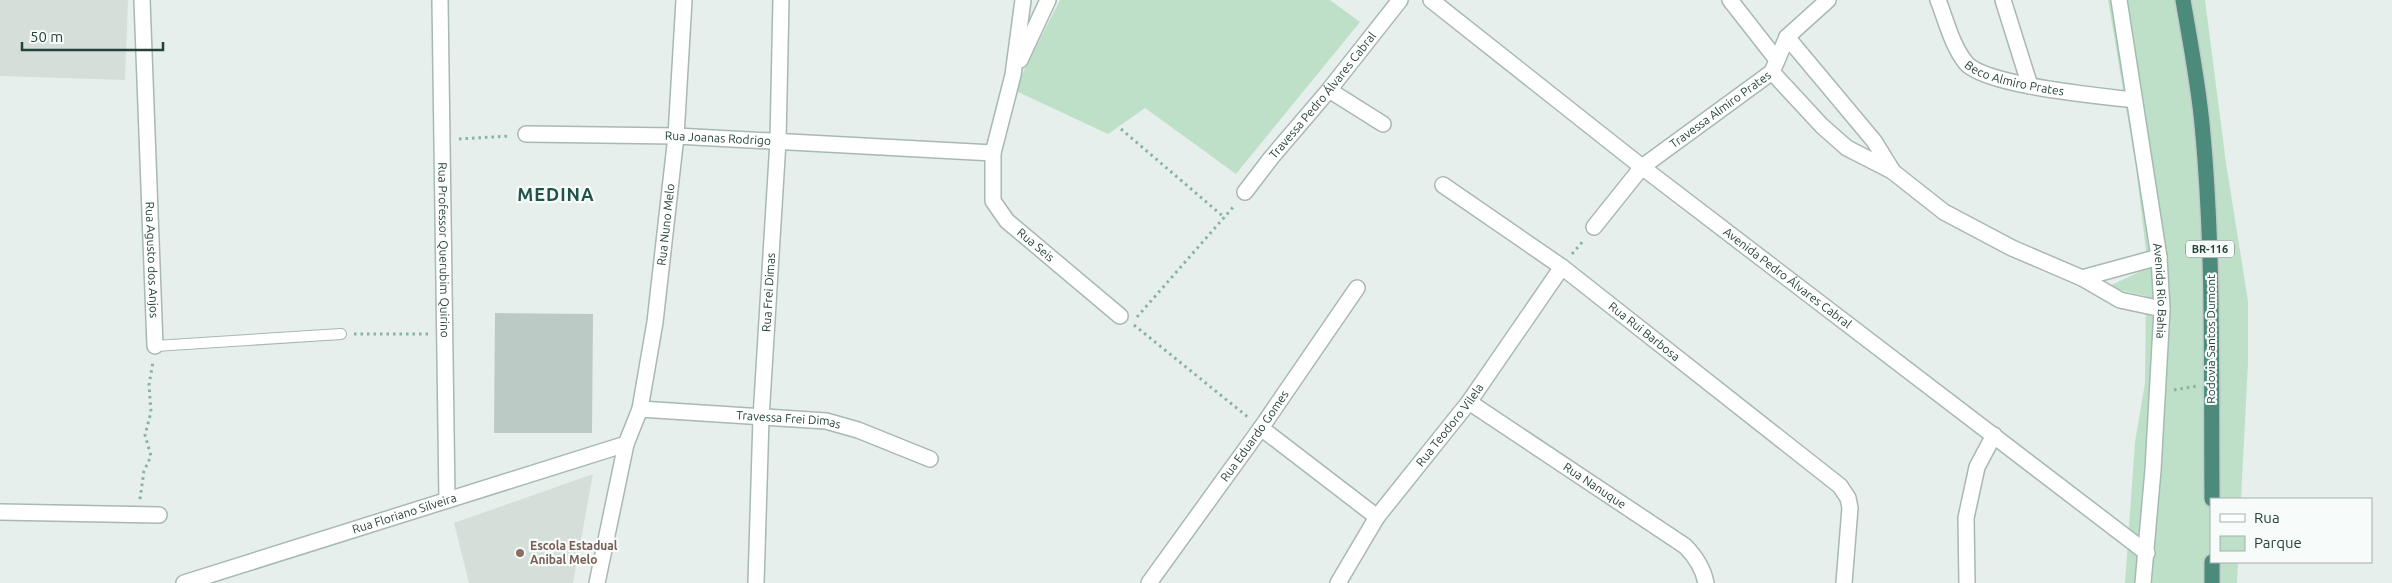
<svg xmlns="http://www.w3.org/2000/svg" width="2392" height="583" viewBox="0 0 2392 583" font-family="Ubuntu,sans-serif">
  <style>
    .built { fill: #d4dfda }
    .green { fill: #bfe0c8 }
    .building { fill: #bbcac4 }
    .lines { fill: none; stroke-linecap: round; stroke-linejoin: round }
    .service-casing { stroke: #a8b8b2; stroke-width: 12 }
    .minor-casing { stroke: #a8b8b2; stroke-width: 18 }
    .secondary-casing { stroke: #a4bbb3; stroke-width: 18 }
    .trunk-casing { stroke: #c2cac8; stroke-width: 18 }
    .path { stroke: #86b3a5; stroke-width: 3; stroke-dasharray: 2.5 4; stroke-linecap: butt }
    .service { stroke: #fff; stroke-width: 10 }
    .minor { stroke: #fff; stroke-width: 15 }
    .secondary { stroke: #fff; stroke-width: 15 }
    .trunk { stroke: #4c8a7c; stroke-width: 15 }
    .education-dot { fill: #8d6e63; stroke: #f7fbf9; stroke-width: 2 }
    .labels { text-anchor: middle; stroke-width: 4.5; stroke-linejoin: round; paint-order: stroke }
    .shield { fill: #f7fbf9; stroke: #637a73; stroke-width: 1 }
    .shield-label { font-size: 11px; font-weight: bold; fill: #24423a }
    .street-label { font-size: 12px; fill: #24423a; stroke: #f7fbf9 }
    .education-label { font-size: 12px; font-weight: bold; fill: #785e54; stroke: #f7fbf9; text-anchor: start }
    .district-label { font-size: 18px; font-weight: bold; letter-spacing: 1px; fill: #1f5548; stroke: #f7fbf9 }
  </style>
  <rect width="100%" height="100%" fill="#e6efeb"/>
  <g class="built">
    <path d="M0,0H128L125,80L0,76Z"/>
    <path d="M593,474L573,583H469L454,523Z"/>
  </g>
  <g class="green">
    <path d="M1060,0H1330L1360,22L1236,174L1145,108L1108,134L1014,90Z"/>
    <path d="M2108,0H2205L2226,163L2248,301V363L2241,499H2211V562H2238L2237,583H2125L2135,442L2145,383L2146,296L2107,287L2148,268L2136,167Z"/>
  </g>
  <path class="building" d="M495,313L593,314L592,433H494Z"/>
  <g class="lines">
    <g class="service-casing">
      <path id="service" d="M155,346L341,334"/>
    </g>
    <g class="minor-casing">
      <g id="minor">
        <path id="s1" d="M142,0L155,346"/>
        <path id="s2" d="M440,0L447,500"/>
        <path id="s3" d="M1023,0L1013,75L993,153V201L1007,221L1120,316"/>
        <path id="s4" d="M1431,0L1642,167L2147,553"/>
        <path d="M1730,0L1777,60"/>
        <path id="s5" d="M1938,0C1946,20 1952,46 1966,63C1986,86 2101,96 2134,100"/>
        <path d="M2003,0L2030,86"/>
        <path d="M1787,37L1874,141L1892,170"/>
        <path d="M1020,60L1048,0"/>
        <path d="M1772,72L1822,126L1847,148L1892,171L1944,212L2012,248L2082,278L2120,300L2162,309"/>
        <path d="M1329,90L1383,124"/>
        <path id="s6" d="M526,134L676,136L993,153"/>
        <path id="s7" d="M1443,185L1562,267L1840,486L1848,498L1850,508L1844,583"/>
        <path id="s8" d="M1245,192L1271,158L1329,90L1400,0"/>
        <path id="s9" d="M1594,227L1642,167L1772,72L1787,37L1828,0"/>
        <path d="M2082,278L2159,257"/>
        <path id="s10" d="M1469,402L1685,546C1696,557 1703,568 1706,583"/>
        <path id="s11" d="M640,409L826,421L858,430L930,459"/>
        <path d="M1261,428L1377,517"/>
        <path d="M0,512L159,515"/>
        <path id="s12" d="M184,583L626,444"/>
        <path id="s13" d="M597,583L626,444L640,409L655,322L676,136L684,0"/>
        <path id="s14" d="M756,583L761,418L778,141L781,0"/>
        <path id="s15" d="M1149,583L1261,428L1357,288"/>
        <path id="s16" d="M1338,583L1377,517L1469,402L1562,267"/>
        <path d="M1967,583L1966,518L1977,467L1994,435"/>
      </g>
    </g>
    <g class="secondary-casing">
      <g id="secondary">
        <path id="s17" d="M2119,0L2159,257L2162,309L2153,470L2143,583"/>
      </g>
    </g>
    <g class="trunk-casing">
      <g id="trunk">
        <path d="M2183,0C2190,41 2198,82 2202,124C2214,248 2211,374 2212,499"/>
        <path d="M2212,562V583"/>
      </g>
    </g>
    <g class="path">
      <path d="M1121,129L1225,218"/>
      <path d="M459,139L510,136"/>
      <path d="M1572,254L1584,240"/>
      <path d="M1137,317L1235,205"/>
      <path d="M1134,325L1249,418"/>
      <path d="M354,334H430"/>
      <path d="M2174,390L2197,386"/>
      <path d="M140,499L144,471L151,456L145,435L151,412L149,385L153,362"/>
    </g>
    <use href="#service" class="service"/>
    <use href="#minor" class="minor"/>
    <use href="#secondary" class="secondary"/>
    <use href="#trunk" class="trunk"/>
  </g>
  <circle class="education-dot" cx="520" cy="553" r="5"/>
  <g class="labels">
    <rect class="shield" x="2186" y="240.5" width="48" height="17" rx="4"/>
    <g class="shield-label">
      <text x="2210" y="253">BR-116</text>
    </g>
    <g class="street-label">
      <text dy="4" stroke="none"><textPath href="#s5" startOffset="121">Beco Almiro Prates</textPath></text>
      <text dy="4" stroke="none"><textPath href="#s8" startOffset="124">Travessa Pedro Álvares Cabral</textPath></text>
      <text dy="4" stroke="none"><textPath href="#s9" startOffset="174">Travessa Almiro Prates</textPath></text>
      <text dy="4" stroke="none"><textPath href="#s6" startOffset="192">Rua Joanas Rodrigo</textPath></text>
      <text dy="4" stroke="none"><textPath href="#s13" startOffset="366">Rua Nuno Melo</textPath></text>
      <text dy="4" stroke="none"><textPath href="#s3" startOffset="266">Rua Seis</textPath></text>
      <text dy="4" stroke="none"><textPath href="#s2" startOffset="250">Rua Professor Querubim Quirino</textPath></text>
      <text dy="4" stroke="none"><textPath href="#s1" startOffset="260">Rua Agusto dos Anjos</textPath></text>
      <text dy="4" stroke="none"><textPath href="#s4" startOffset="452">Avenida Pedro Álvares Cabral</textPath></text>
      <text dy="4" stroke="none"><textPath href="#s17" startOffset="294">Avenida Rio Bahia</textPath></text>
      <text dy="4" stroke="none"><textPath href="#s14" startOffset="291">Rua Frei Dimas</textPath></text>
      <text dy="4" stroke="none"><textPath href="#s7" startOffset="249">Rua Rui Barbosa</textPath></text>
      <text transform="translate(2211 339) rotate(-90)" y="4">Rodovia Santos Dumont</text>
      <text dy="4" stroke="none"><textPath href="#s11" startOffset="149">Travessa Frei Dimas</textPath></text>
      <text dy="4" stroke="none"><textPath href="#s16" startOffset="194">Rua Teodoro Vilela</textPath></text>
      <text dy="4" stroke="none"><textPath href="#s15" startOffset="181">Rua Eduardo Gomes</textPath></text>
      <text dy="4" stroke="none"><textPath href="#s10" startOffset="151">Rua Nanuque</textPath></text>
      <text dy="4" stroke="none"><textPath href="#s12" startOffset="231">Rua Floriano Silveira</textPath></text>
    </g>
    <g class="education-label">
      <text x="530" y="550">Escola Estadual<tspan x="530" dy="14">Anibal Melo</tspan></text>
    </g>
    <g class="district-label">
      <text x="556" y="201">MEDINA</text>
    </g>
  </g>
  <rect x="2210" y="498" width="162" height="65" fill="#f7fbf9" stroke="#a3b1ad"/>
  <rect x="2220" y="514" width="25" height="8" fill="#ffffff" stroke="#a3b1ad"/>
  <text x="2254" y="523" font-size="15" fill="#24423a">Rua</text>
  <rect x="2220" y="536" width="25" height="15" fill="#bfe0c8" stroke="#a3b1ad"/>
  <text x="2254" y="548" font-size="15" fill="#24423a">Parque</text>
  <path d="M22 42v8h141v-8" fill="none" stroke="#24423a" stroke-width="2.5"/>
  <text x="30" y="42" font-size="15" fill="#24423a" stroke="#f7fbf9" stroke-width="4" paint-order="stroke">50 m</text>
</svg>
